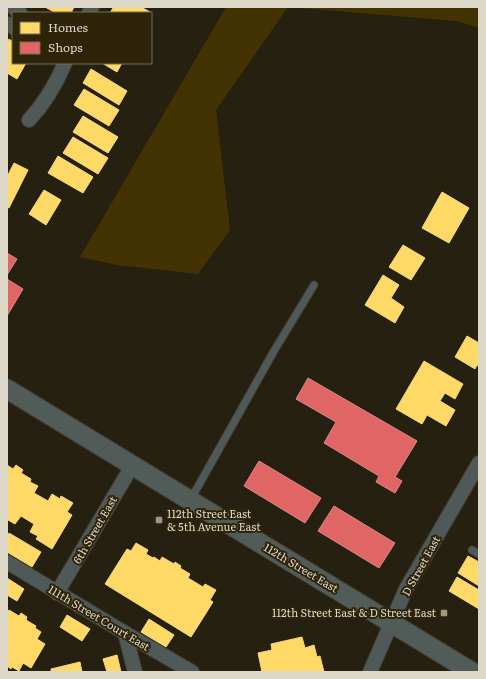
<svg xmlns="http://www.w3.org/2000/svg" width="486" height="679" viewBox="0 0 486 679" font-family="Literata,serif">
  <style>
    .green { fill: #433202 }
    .homes { fill: #ffd966; stroke: #f5d883 }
    .shops { fill: #e06666; stroke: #df8883 }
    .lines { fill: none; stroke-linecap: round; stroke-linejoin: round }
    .service-casing { stroke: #423c30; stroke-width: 9 }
    .minor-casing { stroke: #423c30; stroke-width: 16 }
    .secondary-casing { stroke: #423c30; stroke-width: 21 }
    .service { stroke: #4f5a58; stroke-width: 7 }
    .minor { stroke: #4f5a58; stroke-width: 14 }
    .secondary { stroke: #515c58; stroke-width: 19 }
    .poi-dot { fill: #9d9788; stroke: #2e2409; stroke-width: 1.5 }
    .labels { text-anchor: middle; stroke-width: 4; stroke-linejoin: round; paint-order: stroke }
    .poi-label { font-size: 11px; fill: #ddd7c8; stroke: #2e2409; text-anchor: start }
    .street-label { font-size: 11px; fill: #ddd7c8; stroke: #2e2409 }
  </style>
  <rect width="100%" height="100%" fill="#262011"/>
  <g class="green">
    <path d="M226,7H288L216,110L230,230L198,274L117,265L80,257Z"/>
    <path d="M289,7H479V28L456,21Z"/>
  </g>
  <g class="homes">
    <path d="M45,7H74L71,13H56Z"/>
    <path d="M112,7H141L150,12V13H110L113,8Z"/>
    <path d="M9,39L13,42V63H26L17,79L7,73V43Z"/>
    <path d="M102,63H122L117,72Z"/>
    <path d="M91,69L127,91L119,105L83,83Z"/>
    <path d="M84,89L119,110L109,126L74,105Z"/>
    <path d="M83,116L118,137L108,153L73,132Z"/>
    <path d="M73,137L108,158L98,174L63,153Z"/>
    <path d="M58,156L93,177L83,193L48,173Z"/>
    <path d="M14,163L28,170L9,208L7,207V177Z"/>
    <path d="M44,190L61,200L46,225L29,214Z"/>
    <path d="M442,192L469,208L449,243L422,228Z"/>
    <path d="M403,245L425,258L411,280L389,267Z"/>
    <path d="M383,275L399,285L391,298L404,307L395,323L365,305Z"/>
    <path d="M467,336L479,343V366L477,365L475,369L455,357Z"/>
    <path d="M424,361L463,384L455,399L445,393L440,401L455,410L446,426L427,415L422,424L396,409Z"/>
    <path d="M7,465L13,469L16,465L23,470L21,473L31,479L30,482L38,486L34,493L48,501L52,494L60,499L61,496L73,503L67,512L72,515L52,549L36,539L38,536L30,532L34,524L21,516L15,524L8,520L7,521Z"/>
    <path d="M9,533L41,552L32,567L7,552V537Z"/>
    <path d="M136,543L148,550L146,554L153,558L154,557L160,561L162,557L174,564L175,562L181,566L180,568L190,574L188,578L203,587L205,584L216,590L210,600L213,602L191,637L105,584L127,549L131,551Z"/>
    <path d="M468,556L479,562V586L458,573Z"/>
    <path d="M457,577L479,590V609L449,591Z"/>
    <path d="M7,578L24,589L17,601L7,595Z"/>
    <path d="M9,610L19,616L21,613L27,617L26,620L36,626L35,628L41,632L37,639L45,644L31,668L23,663L19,671L12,667L11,669L7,666V612Z"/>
    <path d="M67,615L90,629L82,641L60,627Z"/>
    <path d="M149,619L174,635L166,647L141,632Z"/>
    <path d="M302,637L305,648L314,645L317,657L320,656L324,672H262L258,653L272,650L271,644Z"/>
    <path d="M117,655L121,672H107L103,659Z"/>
    <path d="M80,662L82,672H51V669Z"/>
  </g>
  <g class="shops">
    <path d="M7,253L17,259L7,275Z"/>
    <path d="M7,279L23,289L7,316Z"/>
    <path d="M308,378L417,441L395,477L402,481L395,493L376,482L379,476L324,443L336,422L296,399Z"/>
    <path d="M259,461L321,498L305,523L244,486Z"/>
    <path d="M334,506L395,543L379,568L318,531Z"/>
  </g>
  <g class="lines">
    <g class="service-casing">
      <g id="service">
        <path d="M191,499L274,351L314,285"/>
        <path d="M472,550L479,554"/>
      </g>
    </g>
    <g class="minor-casing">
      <g id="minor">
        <path d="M13,7L20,13"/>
        <path d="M89,13L92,7"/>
        <path d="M7,24L13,27"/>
        <path d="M29,120C45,103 56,84 65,63"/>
        <path d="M7,562L125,633L192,672"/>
        <path d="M57,593L132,466"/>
        <path d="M125,633L135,672"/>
        <path d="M370,672L406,589L479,463"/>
      </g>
    </g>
    <g class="secondary-casing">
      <path id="secondary" d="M7,389L472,672"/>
    </g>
    <use href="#service" class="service"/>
    <use href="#minor" class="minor"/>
    <use href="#secondary" class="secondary"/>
  </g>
  <g class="poi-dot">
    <rect x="155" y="516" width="8" height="8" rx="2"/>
    <rect x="440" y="609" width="8" height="8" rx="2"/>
  </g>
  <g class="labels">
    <g class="poi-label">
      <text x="167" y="518">112th Street East<tspan x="167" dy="13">&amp; 5th Avenue East</tspan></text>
      <text x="436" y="617" text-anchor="end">112th Street East &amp; D Street East</text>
    </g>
    <g class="street-label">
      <text transform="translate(95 530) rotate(-60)" y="4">6th Street East</text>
      <text transform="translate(421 566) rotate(-61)" y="4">D Street East</text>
      <text transform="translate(301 568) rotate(31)" y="4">112th Street East</text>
      <text transform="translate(99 618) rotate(31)" y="4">111th Street Court East</text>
    </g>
  </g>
  <rect width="486" height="679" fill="none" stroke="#ddd7c8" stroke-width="16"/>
  <rect x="12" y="12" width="140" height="52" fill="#2e2409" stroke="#746c55"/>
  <rect x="20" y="22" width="20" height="12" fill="#ffd966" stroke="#746c55"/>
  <text x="48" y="32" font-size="12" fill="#ddd7c8">Homes</text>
  <rect x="20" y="42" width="20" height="12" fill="#e06666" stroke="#746c55"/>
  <text x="48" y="52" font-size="12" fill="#ddd7c8">Shops</text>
</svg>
